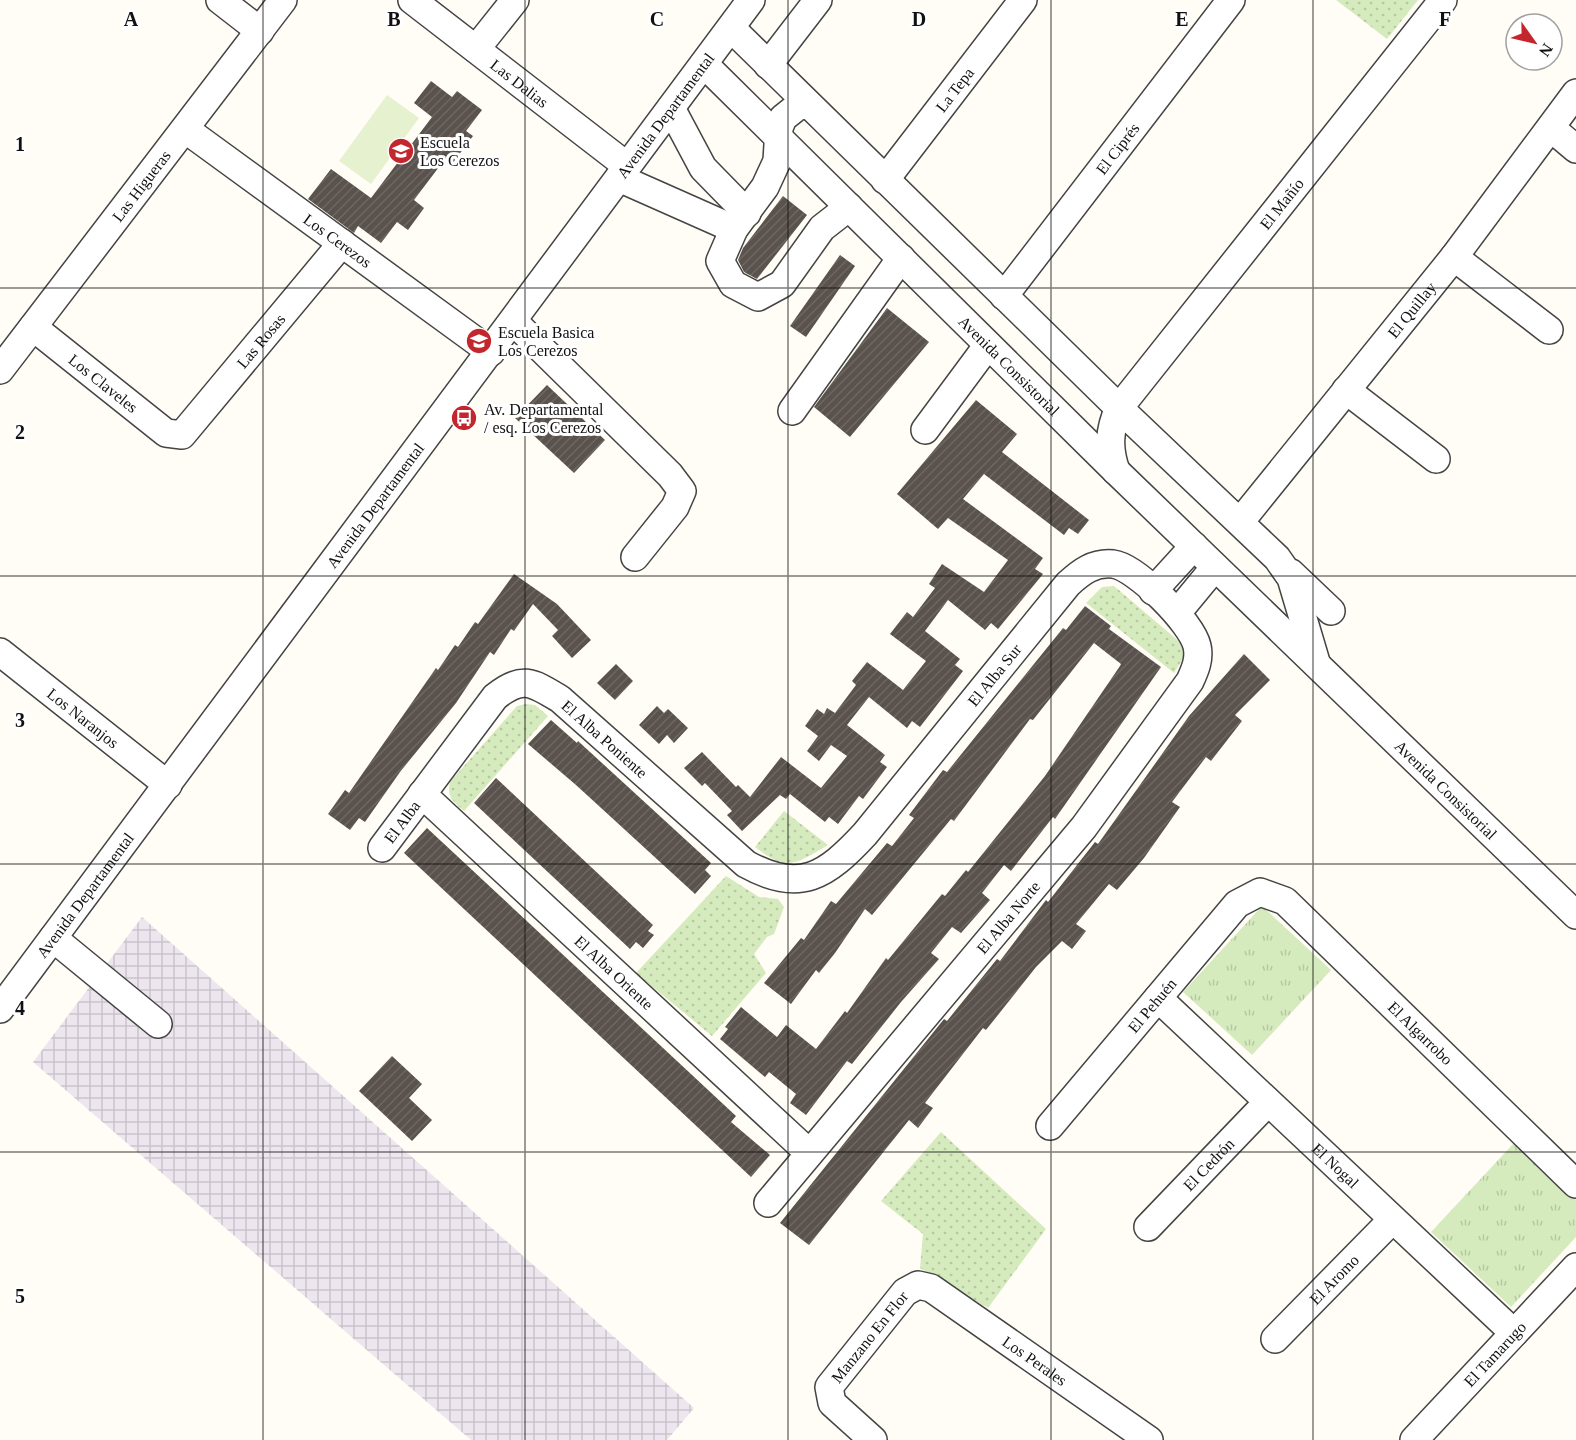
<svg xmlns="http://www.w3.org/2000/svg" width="1576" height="1440" viewBox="0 0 1576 1440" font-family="Georgia,serif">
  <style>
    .industrial { fill: url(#industrial-grid) }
    .grass { fill: url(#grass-dots) }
    .park { fill: url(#park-tufts) }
    .pitch { fill: #e6f2cf }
    .building { fill: url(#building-hatch) }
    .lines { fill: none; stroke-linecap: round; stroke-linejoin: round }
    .minor-casing { stroke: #444; stroke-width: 30 }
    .minor { stroke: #fff; stroke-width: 27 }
    .grid { fill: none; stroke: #111; stroke-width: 1.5; stroke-opacity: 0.55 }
    .labels { text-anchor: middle; stroke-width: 6; stroke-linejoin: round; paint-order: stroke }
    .street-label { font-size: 16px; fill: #111; stroke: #fff }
    .poi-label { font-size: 16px; fill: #111; stroke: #fff; text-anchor: start }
    .grid-label { font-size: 20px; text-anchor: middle; font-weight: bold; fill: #111; stroke: #fff; stroke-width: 6; stroke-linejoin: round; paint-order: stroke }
  </style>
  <defs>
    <pattern id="industrial-grid" width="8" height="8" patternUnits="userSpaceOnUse" patternTransform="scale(1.5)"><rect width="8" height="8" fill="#eee6ef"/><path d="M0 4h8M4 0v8" fill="none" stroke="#cbc4cc"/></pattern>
    <pattern id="grass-dots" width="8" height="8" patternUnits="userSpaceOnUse" patternTransform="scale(1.5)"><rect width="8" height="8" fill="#d5ebbd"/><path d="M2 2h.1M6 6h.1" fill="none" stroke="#b6c8a1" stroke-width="1.8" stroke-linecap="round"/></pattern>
    <pattern id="park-tufts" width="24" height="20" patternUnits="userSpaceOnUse" patternTransform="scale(1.5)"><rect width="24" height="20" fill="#d5ebbd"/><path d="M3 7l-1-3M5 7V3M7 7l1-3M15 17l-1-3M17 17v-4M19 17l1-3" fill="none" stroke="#b6c8a1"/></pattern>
    <pattern id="building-hatch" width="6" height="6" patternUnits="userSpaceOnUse" patternTransform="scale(1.5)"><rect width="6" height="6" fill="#5a524d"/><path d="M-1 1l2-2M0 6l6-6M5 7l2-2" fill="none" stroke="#6d6662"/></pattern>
  </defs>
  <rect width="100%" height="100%" fill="#fffdf5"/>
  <path class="industrial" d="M142,917L694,1408L667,1440H471L33,1062Z"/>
  <g class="grass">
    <path d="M1336,0H1418L1387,39Z"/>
    <path d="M1114,586L1181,643L1184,657L1174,673L1086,603L1102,587Z"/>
    <path d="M526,704L535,705L548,716L464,811C454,802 446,797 450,782L517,706Z"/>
    <path d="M784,811L828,845C796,864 787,872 755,847Z"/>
    <path d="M726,876L759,897L778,899L784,907L774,934L767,937L754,954L766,973L712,1036L636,973Z"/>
    <path d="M941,1132L1046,1229L988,1308L920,1268L923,1234L881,1201Z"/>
  </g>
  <g class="park">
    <path d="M1262,906L1331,970L1252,1055L1183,992Z"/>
    <path d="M1514,1143L1576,1200V1237L1511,1307L1431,1232Z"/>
  </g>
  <path class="pitch" d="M387,95L419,118L371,184L339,161Z"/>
  <g class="building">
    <path d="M431,81L452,97L457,91L482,110L466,131L473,136L452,164L445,159L414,200L424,208L408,230L397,222L381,243L358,226L354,233L308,199L331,169L371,198L432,117L414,103Z"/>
    <path d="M783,196L807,215L757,279L744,272L738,260L743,248Z"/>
    <path d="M840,255L855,266L806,337L790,326Z"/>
    <path d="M887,308L929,342L850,437L814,407Z"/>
    <path d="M547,385L605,440L574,473L515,418Z"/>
    <path d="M976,400L1017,434L1002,452L1089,520L1078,534L1069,528L1064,535L984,474L963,499L1043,558L1035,569L1043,574L998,629L991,623L985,630L948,600L925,631L960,659L955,665L963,671L920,727L912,721L907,728L869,697L847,725L885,755L880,762L887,767L863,799L859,796L838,824L829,817L825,822L790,794L786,799L780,795L742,831L727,815L732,811L705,783L702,786L684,768L702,752L736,787L738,785L750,797L781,757L821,788L847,756L831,745L819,761L807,751L818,736L805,726L817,709L824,714L827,708L835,713L856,685L852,681L867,662L903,690L926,661L890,634L907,612L913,617L935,588L929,584L942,564L984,592L1008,560L948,518L938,529L897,494Z"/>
    <path d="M514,574L557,604L591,640L572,658L552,636L558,630L533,604L514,631L511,629L494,655L490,652L456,703L400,772L365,822L359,818L350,830L328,814L345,790L349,793L436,668L438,670L455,645L458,647L475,622L478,624Z"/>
    <path d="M1085,606L1111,626L1109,629L1161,667L1055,819L1053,817L1011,871L1004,865L982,893L990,900L961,933L952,927L931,953L939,959L901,1002L852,1064L847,1061L806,1115L790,1103L796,1094L769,1072L765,1077L720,1039L728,1029L725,1027L741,1007L777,1037L786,1025L816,1049L845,1011L847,1013L886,958L888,960L942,894L945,896L966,870L968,872L1045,776L1120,666L1121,664L1094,643L1033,720L1030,719L954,821L951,819L872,915L865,909L835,953L819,973L816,970L791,1004L764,983L801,938L804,940L831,901L836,904L887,843L892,846L914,818L909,815L943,770L947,772L1063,628L1066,630Z"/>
    <path d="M1244,654L1270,680L1235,715L1242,721L1211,761L1206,757L1172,802L1180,807L1144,858L1117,890L1109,884L1076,924L1086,931L1072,949L1062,941L1036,967L986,1030L983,1028L925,1103L933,1108L918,1128L909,1120L809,1245L780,1223L944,1019L947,1021L997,959L1000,961L1046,900L1048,902L1095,842L1098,844L1189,716Z"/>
    <path d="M616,664L633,681L615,700L597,683Z"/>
    <path d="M657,706L664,713L668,709L688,728L674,743L667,735L659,744L639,725Z"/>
    <path d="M551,720L577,743L578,741L711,863L705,870L711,876L695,894L576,785L528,744Z"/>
    <path d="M496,778L653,925L648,931L654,935L643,948L636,942L630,949L474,803Z"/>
    <path d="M427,828L736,1116L731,1122L770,1155L751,1177L404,853Z"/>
    <path d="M392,1056L422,1084L409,1098L432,1120L412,1141L359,1091Z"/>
  </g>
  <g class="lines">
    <g class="minor-casing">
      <g id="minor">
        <path d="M220,0L260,31"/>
        <path id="s1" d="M412,0L627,166"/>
        <path d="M731,28L1119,408L1277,558L1291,578L1316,662"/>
        <path d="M476,49L515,0"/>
        <path id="s2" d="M704,64L1116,471L1576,915"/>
        <path d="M768,65L818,0"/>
        <path d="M808,105L798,106L783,118L779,128L777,161L765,187L734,229L720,261L733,284L758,297L782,284L822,228L849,207"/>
        <path d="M671,108L703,168L747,213"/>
        <path d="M1551,128L1576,149"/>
        <path id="s3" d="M185,129L491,352"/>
        <path d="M619,178L734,229"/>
        <path id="s4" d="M885,180L1023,0"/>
        <path d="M1454,257L1549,330"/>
        <path id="s5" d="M1004,296L1231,0"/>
        <path d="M513,321L670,475L682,491L675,507L635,557"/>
        <path id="s6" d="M33,327L166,433L182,435L342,243"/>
        <path id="s7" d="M0,370L283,0"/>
        <path d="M1346,390L1436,459"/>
        <path d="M792,411L901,258"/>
        <path d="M925,430L988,345"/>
        <path id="s8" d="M1116,471C1108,448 1109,430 1119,408L1443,0"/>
        <path id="s9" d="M1240,522L1454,257L1576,93"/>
        <path d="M1291,573L1331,611"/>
        <path d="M1153,591L1194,546"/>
        <path d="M1177,613L1215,567"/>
        <path id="s10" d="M0,652L168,785"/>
        <path id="s11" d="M422,794L808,1152"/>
        <path id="s12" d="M382,848L495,697C522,675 532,682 560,699L746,864C800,894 826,876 865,834L1068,584C1081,572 1094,562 1113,564C1136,567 1192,623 1197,646C1200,659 1195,670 1190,681L1084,827L768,1203"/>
        <path d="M53,938L158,1024"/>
        <path id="s13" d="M1158,998L1514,1333"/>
        <path id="s14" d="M0,1009L751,0"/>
        <path id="s15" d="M1050,1126L1237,904L1260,892L1285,901L1576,1184"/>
        <path id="s16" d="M1148,1227L1268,1102"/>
        <path id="s17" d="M1275,1339L1392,1220"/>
        <path id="s18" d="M873,1440L832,1403L829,1387L905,1292L918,1285L931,1288L1149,1440"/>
        <path id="s19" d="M1414,1440L1576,1267"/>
      </g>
    </g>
    <use href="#minor" class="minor"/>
  </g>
  <path class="grid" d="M263,0V1440M525,0V1440M788,0V1440M1051,0V1440M1313,0V1440M0,288H1576M0,576H1576M0,864H1576M0,1152H1576"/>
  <defs>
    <g id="school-disc" transform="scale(1.35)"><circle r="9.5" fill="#c4262e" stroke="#fff"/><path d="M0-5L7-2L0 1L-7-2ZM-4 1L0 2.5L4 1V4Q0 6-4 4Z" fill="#fff"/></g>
    <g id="bus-disc" transform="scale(1.35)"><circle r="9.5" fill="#c4262e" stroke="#fff"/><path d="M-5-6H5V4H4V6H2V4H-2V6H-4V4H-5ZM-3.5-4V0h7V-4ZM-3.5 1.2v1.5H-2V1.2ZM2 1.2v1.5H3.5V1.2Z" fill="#fff"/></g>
  </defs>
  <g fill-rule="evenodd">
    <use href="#school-disc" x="401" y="151"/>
    <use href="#school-disc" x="479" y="341"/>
    <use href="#bus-disc" x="464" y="418"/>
  </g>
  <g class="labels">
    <g class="street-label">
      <text dy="6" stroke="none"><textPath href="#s1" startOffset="136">Las Dalias</textPath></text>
      <text dy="6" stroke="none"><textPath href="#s4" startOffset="114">La Tepa</textPath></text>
      <text dy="6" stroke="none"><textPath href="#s14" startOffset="1114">Avenida Departamental</textPath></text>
      <text dy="6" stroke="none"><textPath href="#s5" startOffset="186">El Ciprés</textPath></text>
      <text dy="6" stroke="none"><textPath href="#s7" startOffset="232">Las Higueras</textPath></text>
      <text dy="6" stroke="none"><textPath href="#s8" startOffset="326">El Mañío</textPath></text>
      <text dy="6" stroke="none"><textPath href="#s3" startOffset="189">Los Cerezos</textPath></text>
      <text dy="6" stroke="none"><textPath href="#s9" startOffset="273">El Quillay</textPath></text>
      <text dy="6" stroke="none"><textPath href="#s6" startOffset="309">Las Rosas</textPath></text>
      <text dy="6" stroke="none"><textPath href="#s2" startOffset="429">Avenida Consistorial</textPath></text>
      <text dy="6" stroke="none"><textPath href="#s6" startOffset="90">Los Claveles</textPath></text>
      <text dy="6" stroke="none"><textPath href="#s14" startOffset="628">Avenida Departamental</textPath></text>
      <text dy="6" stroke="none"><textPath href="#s12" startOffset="852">El Alba Sur</textPath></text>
      <text dy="6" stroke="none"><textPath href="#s10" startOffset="106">Los Naranjos</textPath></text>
      <text dy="6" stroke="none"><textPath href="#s12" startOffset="321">El Alba Poniente</textPath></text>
      <text dy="6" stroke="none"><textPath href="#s2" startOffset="1038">Avenida Consistorial</textPath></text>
      <text dy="6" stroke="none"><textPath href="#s12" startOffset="33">El Alba</textPath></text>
      <text dy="6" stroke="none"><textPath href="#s14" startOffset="142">Avenida Departamental</textPath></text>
      <text transform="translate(1008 917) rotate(-50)" y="6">El Alba Norte</text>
      <text dy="6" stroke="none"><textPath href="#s11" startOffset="262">El Alba Oriente</textPath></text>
      <text dy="6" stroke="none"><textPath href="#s15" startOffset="158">El Pehuén</textPath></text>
      <text dy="6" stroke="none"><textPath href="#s15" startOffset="532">El Algarrobo</textPath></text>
      <text dy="6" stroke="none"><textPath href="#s16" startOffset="87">El Cedrón</textPath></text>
      <text dy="6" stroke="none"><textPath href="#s13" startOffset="244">El Nogal</textPath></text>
      <text dy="6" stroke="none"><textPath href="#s17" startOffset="84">El Aromo</textPath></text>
      <text dy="6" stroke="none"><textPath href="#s18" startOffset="136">Manzano En Flor</textPath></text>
      <text dy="6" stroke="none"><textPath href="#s19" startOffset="118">El Tamarugo</textPath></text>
      <text dy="6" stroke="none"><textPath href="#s18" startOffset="348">Los Perales</textPath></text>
    </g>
    <g class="poi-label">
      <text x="420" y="148">Escuela<tspan x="420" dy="18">Los Cerezos</tspan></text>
      <text x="498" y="338">Escuela Basica<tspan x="498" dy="18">Los Cerezos</tspan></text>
      <text x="484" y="415">Av. Departamental<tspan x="484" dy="18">/ esq. Los Cerezos</tspan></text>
    </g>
  </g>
  <g class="grid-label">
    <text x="131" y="26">A</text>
    <text x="394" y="26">B</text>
    <text x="657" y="26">C</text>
    <text x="919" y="26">D</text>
    <text x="1182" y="26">E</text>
    <text x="1445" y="26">F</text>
    <text x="20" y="151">1</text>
    <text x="20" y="439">2</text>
    <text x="20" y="727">3</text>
    <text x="20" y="1015">4</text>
    <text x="20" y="1303">5</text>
  </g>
  <g transform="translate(1534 42) rotate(124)"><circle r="28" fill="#ffffff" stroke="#a0a0a0" stroke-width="1.5"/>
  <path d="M0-4.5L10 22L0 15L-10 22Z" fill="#c4262e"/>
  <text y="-9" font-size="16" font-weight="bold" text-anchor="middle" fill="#111111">N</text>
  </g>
</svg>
